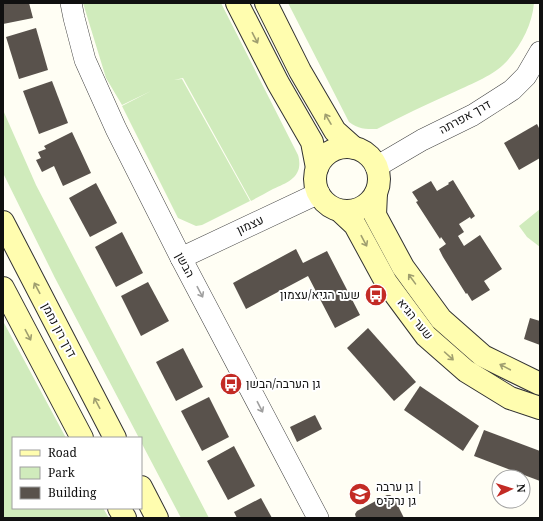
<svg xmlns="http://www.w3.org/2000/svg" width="543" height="521" viewBox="0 0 543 521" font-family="'Noto Serif',Heebo,serif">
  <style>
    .green { fill: #d0ebbc }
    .building { fill: #59524c }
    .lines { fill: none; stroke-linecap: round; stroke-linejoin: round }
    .street-casing { stroke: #434343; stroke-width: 22 }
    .secondary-casing { stroke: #323232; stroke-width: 24 }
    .street { stroke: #fff; stroke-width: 21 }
    .secondary { stroke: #fffdaf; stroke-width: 22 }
    .oneway { stroke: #9f9e6f }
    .oneway2 { stroke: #9f9f9f }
    .labels { text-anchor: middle; stroke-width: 4; stroke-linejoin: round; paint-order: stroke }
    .street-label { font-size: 12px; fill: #101010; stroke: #fff }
    .poi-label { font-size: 12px; fill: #101010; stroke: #fff; text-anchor: start }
  </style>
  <rect width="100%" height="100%" fill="#fffef4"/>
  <g class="green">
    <path d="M83,3H221L298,155C304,176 289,182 273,189C266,193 258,197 251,201L183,78L174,80L182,79L250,201L202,225L196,226L178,218L122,106L151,91L122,105L106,78Z"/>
    <path d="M288,3H534C532,26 520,48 503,65C492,76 467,86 452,93C427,104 402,116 377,129C365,129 358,129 349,122Z"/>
    <path d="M3,110L36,185L209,518H181L141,442V438H139L55,278L3,173Z"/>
    <path d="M540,209V247L527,237L519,226Z"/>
    <path d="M3,321L66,438H13V508H103L109,518H3Z"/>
  </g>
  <g class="building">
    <path d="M3,3H29L33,18L3,24Z"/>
    <path d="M36,28L48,70L19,79L6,37Z"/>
    <path d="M52,81L68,123L39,134L23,91Z"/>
    <path d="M537,124L540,130V158L519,170L504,143Z"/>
    <path d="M72,132L91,173L63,186L54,166L42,172L36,160L41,158L38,152L46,149L44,146Z"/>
    <path d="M453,180L475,216L471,219L470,217L459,224L464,232L458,236L464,246L480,235L502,269L484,281L490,290L472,301L467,293L466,294L443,257L439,249L446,244L441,237L440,239L416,202L418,201L412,192L431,181L437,191L449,184L448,183Z"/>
    <path d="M96,183L117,223L90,237L69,198Z"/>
    <path d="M122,232L143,273L116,287L95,247Z"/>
    <path d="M296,249L303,263L327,251L360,315L335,328L308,276L246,309L233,283Z"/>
    <path d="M148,282L169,321L141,336L121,296Z"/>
    <path d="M530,318L540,321V345L524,339Z"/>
    <path d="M368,328L416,382L394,401L347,348Z"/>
    <path d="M183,348L203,387L176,401L156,362Z"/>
    <path d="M420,386L479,426L463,451L404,410Z"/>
    <path d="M209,397L229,437L202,451L181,411Z"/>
    <path d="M315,415L322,429L297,442L290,427Z"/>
    <path d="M484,430L540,451V481L474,456Z"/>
    <path d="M234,446L255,486L228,500L207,461Z"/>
    <path d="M387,495H390L394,498L404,518H356L355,514L357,511Z"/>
    <path d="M261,498L272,518H237L234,512Z"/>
  </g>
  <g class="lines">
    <g class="street-casing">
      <g id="street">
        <path d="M71,3L74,18L85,60L116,129L181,258L318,518"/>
        <path d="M376,167L422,140L473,115L512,90L526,76L540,52"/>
        <path d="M181,258L319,193"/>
      </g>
    </g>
    <g class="secondary-casing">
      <g id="secondary">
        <path d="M237,3L278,83L312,142L317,168"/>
        <path d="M266,3L300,71L335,131L354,148"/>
        <circle cx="347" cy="179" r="32"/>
        <path d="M376,193L375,215L403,267L441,319L483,356L540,384"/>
        <path d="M340,211L355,225L386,282L426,336L466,371L510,398L540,408"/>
        <path d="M3,222L115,438"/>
        <path d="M3,288L82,438"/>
        <path d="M141,487L157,518"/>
        <path d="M119,508L125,518"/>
      </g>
    </g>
    <use href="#street" class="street"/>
    <use href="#secondary" class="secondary"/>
  </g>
  <defs><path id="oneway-shaft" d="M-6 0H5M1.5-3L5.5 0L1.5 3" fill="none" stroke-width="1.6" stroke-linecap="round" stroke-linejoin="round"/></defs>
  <g class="oneway">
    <use href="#oneway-shaft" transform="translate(255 38) rotate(63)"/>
    <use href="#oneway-shaft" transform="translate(328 119) rotate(-120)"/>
    <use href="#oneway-shaft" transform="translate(364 241) rotate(62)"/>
    <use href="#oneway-shaft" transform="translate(412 279) rotate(-126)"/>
    <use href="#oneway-shaft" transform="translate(37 288) rotate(-118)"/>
    <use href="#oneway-shaft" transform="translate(28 335) rotate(62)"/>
    <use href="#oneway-shaft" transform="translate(449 356) rotate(42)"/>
    <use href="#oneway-shaft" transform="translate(505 367) rotate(-152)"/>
    <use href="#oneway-shaft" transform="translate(97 403) rotate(-118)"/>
  </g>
  <g class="oneway2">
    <use href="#oneway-shaft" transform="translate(200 292) rotate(62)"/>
    <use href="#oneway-shaft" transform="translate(260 407) rotate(63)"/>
  </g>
  <defs>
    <g id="bus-disc" transform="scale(1.15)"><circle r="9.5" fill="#c32b25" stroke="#fff"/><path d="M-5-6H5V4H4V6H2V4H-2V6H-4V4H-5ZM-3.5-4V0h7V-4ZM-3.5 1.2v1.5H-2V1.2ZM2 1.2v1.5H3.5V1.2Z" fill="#fff"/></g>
    <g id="school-disc" transform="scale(1.15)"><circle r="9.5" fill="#c32b25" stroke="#fff"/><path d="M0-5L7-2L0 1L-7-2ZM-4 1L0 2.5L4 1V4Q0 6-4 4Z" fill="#fff"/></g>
  </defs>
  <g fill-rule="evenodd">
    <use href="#bus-disc" x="376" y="295"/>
    <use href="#bus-disc" x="231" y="384"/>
    <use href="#school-disc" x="360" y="494"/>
  </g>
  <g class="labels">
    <g class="street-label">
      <text transform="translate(465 117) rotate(-29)" y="4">דרך אפרתה</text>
      <text transform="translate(250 225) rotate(-25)" y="4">עצמון</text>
      <text transform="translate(185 265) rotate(62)" y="4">הבשן</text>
      <text transform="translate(415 319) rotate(51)" y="4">שער הגיא</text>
      <text transform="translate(59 330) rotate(62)" y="4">דרך רון נחמן</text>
    </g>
    <g class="poi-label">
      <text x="360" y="299" text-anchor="end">שער הגיא/עצמון</text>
      <text x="246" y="388">גן הערבה/הבשן</text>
      <text x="376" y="491">גן ערבה |<tspan x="376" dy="14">גן נרקיס</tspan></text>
    </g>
  </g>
  <rect width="543" height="521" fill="none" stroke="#101010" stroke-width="8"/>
  <rect x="12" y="437" width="130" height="72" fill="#ffffff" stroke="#9f9f9f"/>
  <rect x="20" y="450" width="20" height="6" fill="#fffdaf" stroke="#9f9f9f"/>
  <text x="48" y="457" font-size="12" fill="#101010">Road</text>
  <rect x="20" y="467" width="20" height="12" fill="#d0ebbc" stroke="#9f9f9f"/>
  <text x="48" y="477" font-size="12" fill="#101010">Park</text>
  <rect x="20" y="487" width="20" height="12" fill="#59524c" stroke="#9f9f9f"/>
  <text x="48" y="497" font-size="12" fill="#101010">Building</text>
  <g transform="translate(511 489) rotate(86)"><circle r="19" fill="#ffffff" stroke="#9f9f9f"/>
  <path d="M0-3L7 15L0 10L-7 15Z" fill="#c32b25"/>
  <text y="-6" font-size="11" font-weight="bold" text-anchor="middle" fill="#101010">N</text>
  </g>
</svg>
